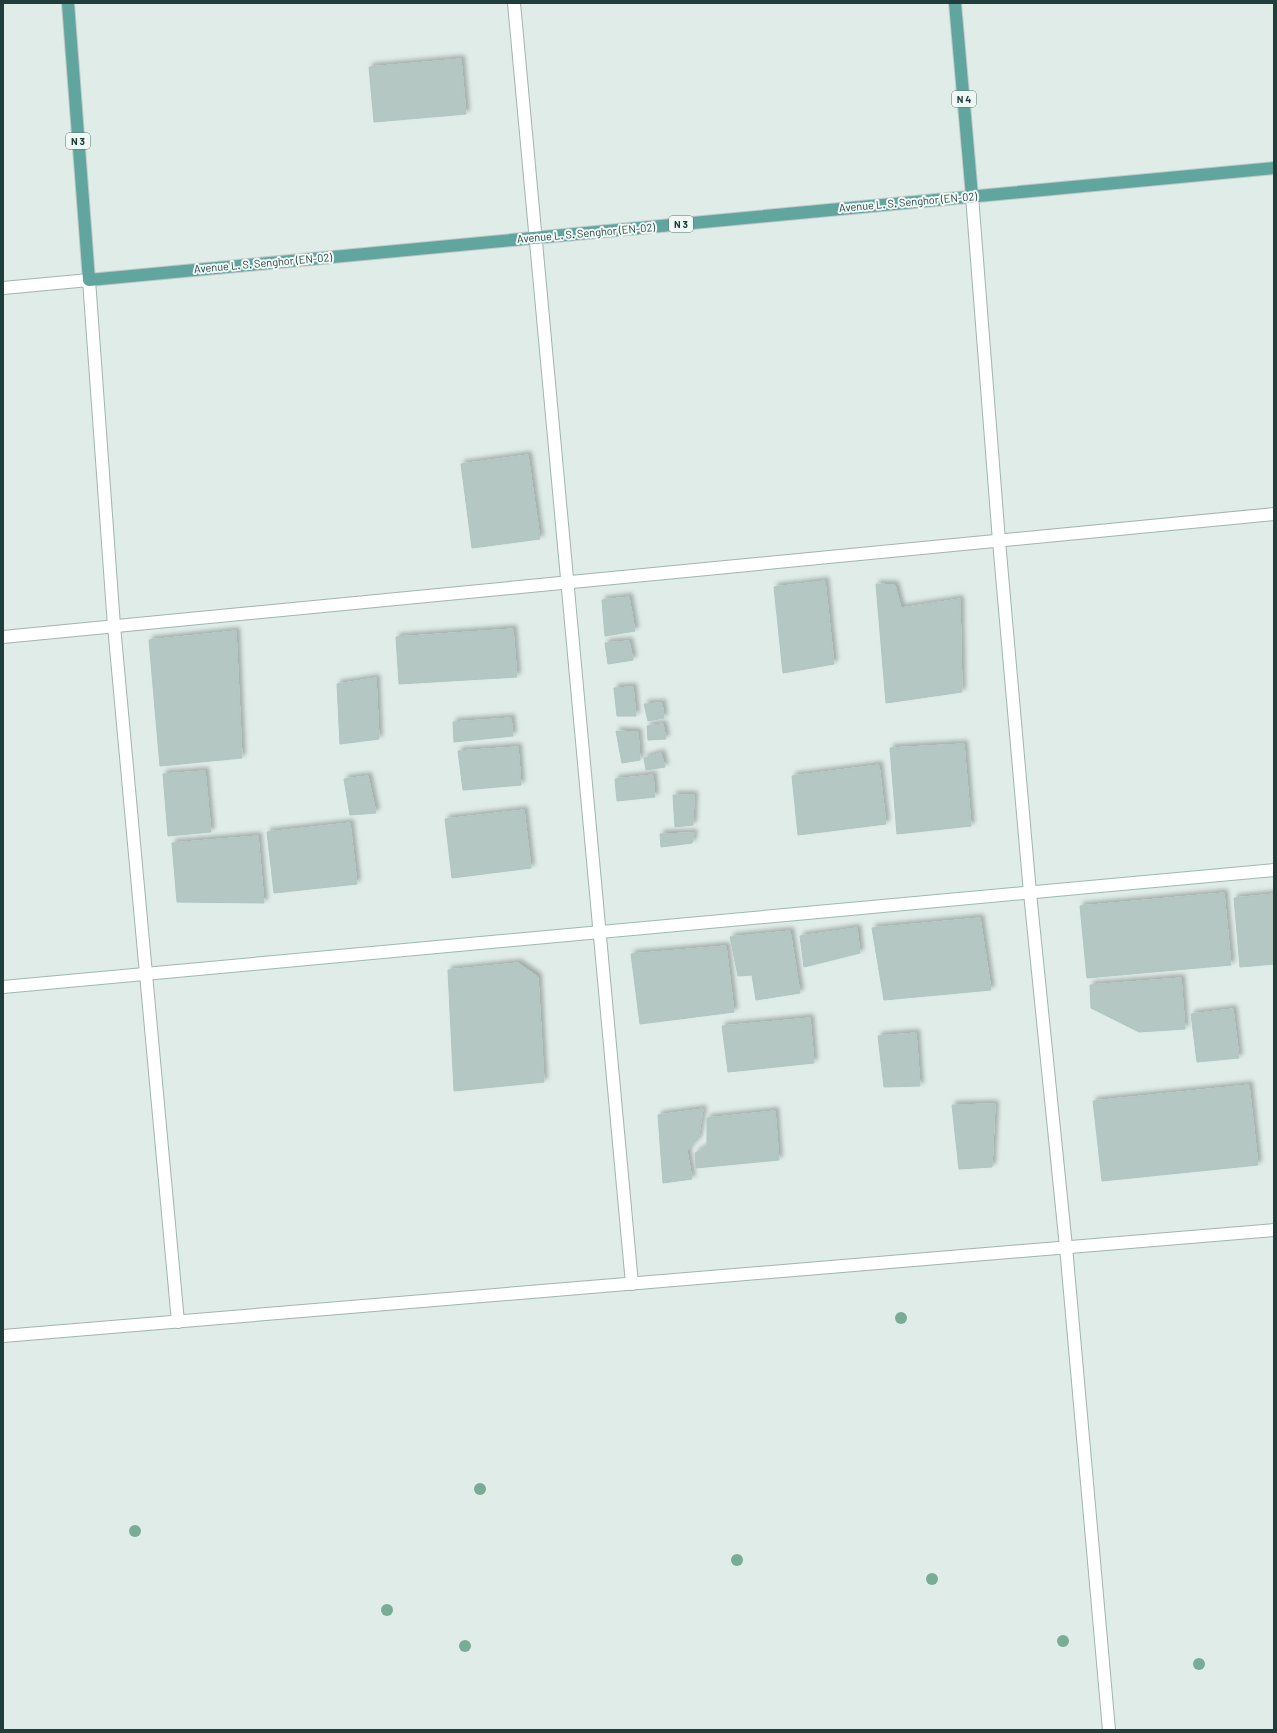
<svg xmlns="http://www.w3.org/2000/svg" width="1277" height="1733" viewBox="0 0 1277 1733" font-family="Barlow,sans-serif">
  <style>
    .building { fill: #b4c7c2; stroke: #b1c6c1; filter: url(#shadow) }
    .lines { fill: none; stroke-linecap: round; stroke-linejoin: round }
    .street-casing { stroke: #a2b4b1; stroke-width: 14 }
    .secondary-casing { stroke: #9db9b3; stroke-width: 14 }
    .primary-casing { stroke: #c0c9c8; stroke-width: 14 }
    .street { stroke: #fff; stroke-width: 12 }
    .secondary { stroke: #fff; stroke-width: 12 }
    .primary { stroke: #60a69f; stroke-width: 12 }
    .tree { fill: #79ac96 }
    .labels { text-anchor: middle; stroke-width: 4; stroke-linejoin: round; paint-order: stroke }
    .shield { fill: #f0f8f6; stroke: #5e7673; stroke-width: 1 }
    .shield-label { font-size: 10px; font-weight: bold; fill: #1f3e3b }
    .street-label { font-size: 11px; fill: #1f3e3b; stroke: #f0f8f6 }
  </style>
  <defs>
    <filter id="shadow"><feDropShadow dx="3.5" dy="-3.5" stdDeviation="2" flood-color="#0004"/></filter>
  </defs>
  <rect width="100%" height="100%" fill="#dfece8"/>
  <g class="building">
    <path d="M461,59L466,114L374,122L369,67Z"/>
    <path d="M528,455L540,539L472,548L461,464Z"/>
    <path d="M825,581L834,664L783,673L774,587Z"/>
    <path d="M876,584L895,585L901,608L960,599L962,692L886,703Z"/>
    <path d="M629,597L635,631L605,636L602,600Z"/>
    <path d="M513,629L517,677L399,684L396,637Z"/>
    <path d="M236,631L242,758L160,766L149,640Z"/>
    <path d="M629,641L633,660L608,664L605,643Z"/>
    <path d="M376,678L379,739L340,744L337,684Z"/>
    <path d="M633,687L636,716H617L614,688Z"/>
    <path d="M662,703L664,718L648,721L644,704Z"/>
    <path d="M511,718L513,736L454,742L453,722Z"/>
    <path d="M663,724L666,739L648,740L647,726Z"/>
    <path d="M616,731L638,732L640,760L622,763Z"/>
    <path d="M964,744L971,826L897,834L890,748Z"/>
    <path d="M518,747L521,785L463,790L458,751Z"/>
    <path d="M661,753L665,767L646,770L644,758Z"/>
    <path d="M879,765L886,824L798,835L792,776Z"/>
    <path d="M205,771L211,832L168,836L163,774Z"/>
    <path d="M653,775L655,797L617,801L615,779Z"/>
    <path d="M368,776L376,813L350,815L344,779Z"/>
    <path d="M673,795H694L693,825L675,827Z"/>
    <path d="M524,810L531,868L452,878L445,819Z"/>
    <path d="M350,823L357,884L274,893L267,832Z"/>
    <path d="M694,833L692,843L661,847L660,834Z"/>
    <path d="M258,836L264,903L177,902L172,843Z"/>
    <path d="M1224,893L1231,965L1087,978L1080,906Z"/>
    <path d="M1274,894V964L1240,967L1234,898Z"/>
    <path d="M980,918L991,990L884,1000L872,928Z"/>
    <path d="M857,928L860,953L804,967L800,936Z"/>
    <path d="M790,931L800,993L756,1000L752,975L738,976L730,937Z"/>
    <path d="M726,946L734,1012L640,1024L631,954Z"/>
    <path d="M518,963L538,977L544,1082L454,1091L448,970Z"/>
    <path d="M1181,978L1185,1029L1139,1032L1091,1008L1090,985Z"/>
    <path d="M1233,1009L1239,1058L1197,1062L1191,1014Z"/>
    <path d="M810,1018L814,1063L728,1072L722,1026Z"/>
    <path d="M916,1033L920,1086L884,1087L878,1036Z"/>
    <path d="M1249,1085L1258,1165L1102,1181L1093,1101Z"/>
    <path d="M995,1104L992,1167L959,1169L952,1105Z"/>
    <path d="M703,1109L698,1139L687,1151L692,1179L663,1183L658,1115Z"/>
    <path d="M775,1111L779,1160L696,1168L695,1153L707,1146V1118Z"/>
  </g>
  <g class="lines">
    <g class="street-casing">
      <g id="street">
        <path d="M514,3L632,1284"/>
        <path d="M972,196L999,541L1030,893L1066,1247L1109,1730"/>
        <path d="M3,288L89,280L114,626L178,1322"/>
        <path d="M3,637L1274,514"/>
        <path d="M3,1336L1274,1230"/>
      </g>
    </g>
    <g class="secondary-casing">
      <path id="secondary" d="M3,987L1274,870"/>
    </g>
    <g class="primary-casing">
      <g id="primary">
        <path d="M68,3L89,280L1274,168"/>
        <path d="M955,3L972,196"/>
      </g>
    </g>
    <use href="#street" class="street"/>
    <use href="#secondary" class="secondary"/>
    <use href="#primary" class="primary"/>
  </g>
  <g class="tree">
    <circle cx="901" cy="1318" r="6"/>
    <circle cx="480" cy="1489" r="6"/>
    <circle cx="135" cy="1531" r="6"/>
    <circle cx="737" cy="1560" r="6"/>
    <circle cx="932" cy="1579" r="6"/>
    <circle cx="387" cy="1610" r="6"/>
    <circle cx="1063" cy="1641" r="6"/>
    <circle cx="465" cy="1646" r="6"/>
    <circle cx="1199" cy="1664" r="6"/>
  </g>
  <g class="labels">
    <g class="shield">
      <rect x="952" y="91" width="24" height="16" rx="3"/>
      <rect x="66" y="133" width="24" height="16" rx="3"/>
      <rect x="669" y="216" width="24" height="16" rx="3"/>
    </g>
    <g class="shield-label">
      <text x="964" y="103">N 4</text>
      <text x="78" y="145">N 3</text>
      <text x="681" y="228">N 3</text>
    </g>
    <g class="street-label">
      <text transform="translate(908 202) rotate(-5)" y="4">Avenue L. S. Senghor (EN-02)</text>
      <text transform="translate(586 233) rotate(-5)" y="4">Avenue L. S. Senghor (EN-02)</text>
      <text transform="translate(263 263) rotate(-5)" y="4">Avenue L. S. Senghor (EN-02)</text>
    </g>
  </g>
  <rect width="1277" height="1733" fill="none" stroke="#1f3e3b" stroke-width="8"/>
</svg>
